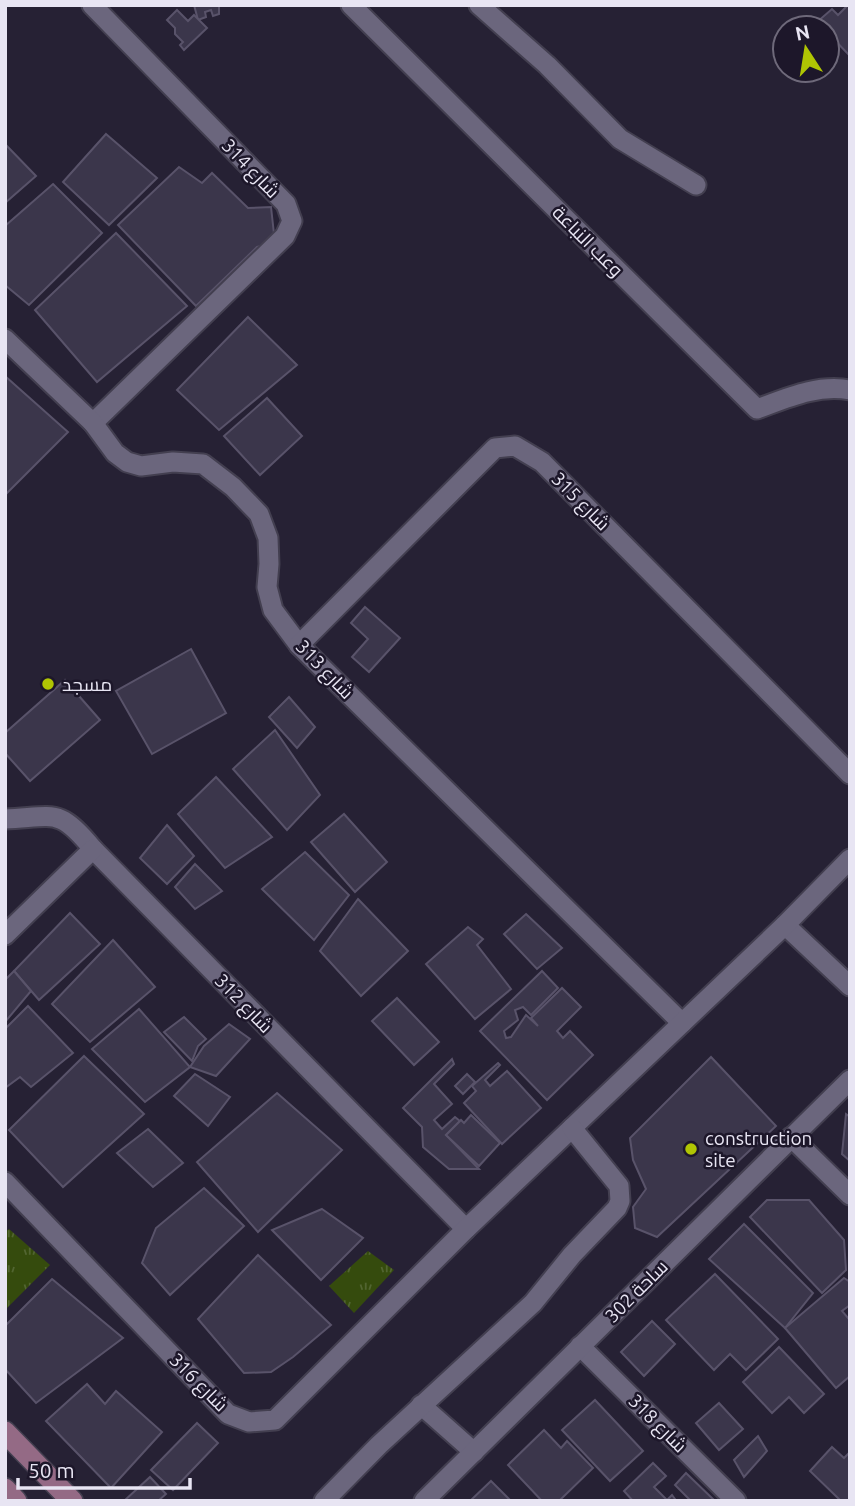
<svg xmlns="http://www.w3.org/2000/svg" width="855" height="1506" viewBox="0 0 855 1506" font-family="Ubuntu,Cairo,sans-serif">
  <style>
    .park { fill: url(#park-tufts) }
    .building { fill: #3b364b; stroke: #59536a; stroke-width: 2 }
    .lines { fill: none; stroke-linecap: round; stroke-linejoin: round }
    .street-casing { stroke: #433f50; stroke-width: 23 }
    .secondary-casing { stroke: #433f50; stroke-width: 24 }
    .street { stroke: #6b667d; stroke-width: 19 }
    .secondary { stroke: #946a85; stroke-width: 21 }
    .poi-dot { fill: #b0c503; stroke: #1d172a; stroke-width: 2.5 }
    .labels { text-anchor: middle; stroke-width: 5; stroke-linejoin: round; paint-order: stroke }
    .street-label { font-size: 19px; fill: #e8e5f3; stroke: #1d172a }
    .poi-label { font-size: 19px; fill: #e8e5f3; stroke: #1d172a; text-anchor: start }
  </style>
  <defs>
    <pattern id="park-tufts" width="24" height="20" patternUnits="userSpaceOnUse" patternTransform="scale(1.75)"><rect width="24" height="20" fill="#354b0d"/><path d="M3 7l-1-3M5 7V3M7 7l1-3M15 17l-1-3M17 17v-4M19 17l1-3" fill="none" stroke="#526531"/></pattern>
  </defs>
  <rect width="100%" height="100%" fill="#262134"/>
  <g class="park">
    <path d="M9,1229L50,1265L5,1310V1232Z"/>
    <path d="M368,1251L394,1270L354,1313L329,1286Z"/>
  </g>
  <g class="building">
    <path d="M194,5H219V14L213,16L211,10L205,12L206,17L198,20Z"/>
    <path d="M848,5H850V56L827,32V28H823L817,22L832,9L838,15Z"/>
    <path d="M177,10L188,21L194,15L207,28L184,50L180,45L183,42L175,34V28L167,20Z"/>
    <path d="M106,134L157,178L109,225L63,182Z"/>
    <path d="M5,144L36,176L5,203Z"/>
    <path d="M179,167L202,183L212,173L248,208L271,207L275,243L257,247L196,306L118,225Z"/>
    <path d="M53,184L102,233L29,305L5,285V226Z"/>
    <path d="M116,233L187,306L97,382L35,310Z"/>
    <path d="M248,317L297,365L219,430L177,390Z"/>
    <path d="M5,376L68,432L5,495Z"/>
    <path d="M267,398L302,436L260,475L224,436Z"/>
    <path d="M365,607L400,638L369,672L352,657L368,639L351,623Z"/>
    <path d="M191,649L226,713L152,754L116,691Z"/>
    <path d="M65,680L100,720L30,781L5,753V733Z"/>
    <path d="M289,697L315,727L297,748L269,717Z"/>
    <path d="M275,730L320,795L287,830L233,769Z"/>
    <path d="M216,777L272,837L225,868L178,814Z"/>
    <path d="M344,814L387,862L355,892L311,842Z"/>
    <path d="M167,825L194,856L167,884L140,858Z"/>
    <path d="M305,852L349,895L314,940L262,889Z"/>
    <path d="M195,864L222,891L195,909L175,887Z"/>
    <path d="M358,899L408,951L361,996L320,951Z"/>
    <path d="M70,913L100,944L39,1000L14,971Z"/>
    <path d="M526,914L562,948L537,969L504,934Z"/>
    <path d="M468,927L483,939L477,945L511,989L475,1019L426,964Z"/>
    <path d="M113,940L155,987L90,1042L52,1004Z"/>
    <path d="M14,971L31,991L5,1022V980Z"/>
    <path d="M542,971L558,988L531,1015L523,1007L515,1010L518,1020L504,1031L506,1038L511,1037L526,1015L538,1026L531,1018L562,988L581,1007L557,1031L563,1038L570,1031L593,1055L547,1100L480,1031Z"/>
    <path d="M397,998L439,1042L414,1065L372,1021Z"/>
    <path d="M28,1006L73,1053L31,1087L20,1077L5,1088V1029Z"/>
    <path d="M139,1009L190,1067L145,1102L92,1049Z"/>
    <path d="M184,1017L206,1039L198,1046L192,1061L164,1032Z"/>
    <path d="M229,1024L250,1039L216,1076L190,1067L204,1046Z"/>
    <path d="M84,1056L144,1114L63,1187L9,1130Z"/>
    <path d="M711,1057L776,1126L657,1237L635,1228L633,1207L646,1189L633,1160L630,1138Z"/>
    <path d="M452,1059L454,1064L434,1084L452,1104L434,1120L442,1129L455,1117L460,1121L446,1135L479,1169H449L423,1147L422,1127L403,1108Z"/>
    <path d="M498,1063L500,1065L485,1080L490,1086L507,1071L541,1108L502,1144L464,1103L476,1091L472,1086Z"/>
    <path d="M195,1074L230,1097L208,1126L174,1096Z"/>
    <path d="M467,1074L475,1082L463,1094L455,1086Z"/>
    <path d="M277,1093L342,1150L258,1232L197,1162Z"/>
    <path d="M846,1114L850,1117V1161L842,1154Z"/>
    <path d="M471,1115L500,1143L479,1166L446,1135L461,1120L464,1123Z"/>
    <path d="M148,1129L183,1163L153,1187L117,1153Z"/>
    <path d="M204,1188L244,1226L170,1295L142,1263L156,1228Z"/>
    <path d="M767,1200H809L844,1240L846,1270L822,1293L750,1217Z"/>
    <path d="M322,1209L363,1238L321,1280L272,1230Z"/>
    <path d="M744,1224L813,1293L785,1328L709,1259Z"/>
    <path d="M258,1255L331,1325L293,1357L271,1372L244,1373L198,1319Z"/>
    <path d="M715,1274L778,1339L746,1370L730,1354L714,1370L666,1320Z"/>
    <path d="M844,1278L850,1282V1305L842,1311L848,1318L850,1316V1376L836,1388L785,1328Z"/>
    <path d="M52,1279L123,1338L36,1403L5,1369V1326Z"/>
    <path d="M652,1321L675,1344L644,1376L621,1352Z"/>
    <path d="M779,1347L824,1394L804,1413L789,1397L772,1413L743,1382Z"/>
    <path d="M87,1384L105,1404L116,1391L162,1432L111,1488L46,1421Z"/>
    <path d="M595,1400L643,1451L610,1481L562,1430Z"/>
    <path d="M719,1403L743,1429L719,1450L696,1423Z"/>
    <path d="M197,1423L218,1443L173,1490L151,1470Z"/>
    <path d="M544,1430L561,1448L567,1441L593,1468L559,1501H542L508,1465Z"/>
    <path d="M758,1436L767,1451L744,1477L734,1460Z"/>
    <path d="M832,1447L844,1458L850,1452V1501H841L810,1471Z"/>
    <path d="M653,1463L666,1476L654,1487L667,1500L672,1495L675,1499L674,1501H633L624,1491Z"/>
    <path d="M686,1473L715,1501H691L675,1485Z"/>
    <path d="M150,1477L166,1494L158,1501H124Z"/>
    <path d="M491,1481L511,1501H470Z"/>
  </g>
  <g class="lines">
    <g class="street-casing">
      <g id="street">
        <path d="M92,5L286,204L292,221L285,236L93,423"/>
        <path d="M351,5L757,409C787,398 817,384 850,390"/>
        <path d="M479,5L547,65L620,139L696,185"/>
        <path d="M5,339L93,423L115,453L127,462L141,466L173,462L203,464L233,487L259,514L268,538L269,564L267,587L273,610L299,645L682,1023"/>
        <path d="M299,645L495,448L515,446L542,462L850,774"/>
        <path d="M5,819C55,817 59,807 93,849L466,1229"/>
        <path d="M785,925L850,986"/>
        <path d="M5,935L93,849"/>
        <path d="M791,1137L850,1195"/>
        <path d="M5,1182L228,1414L249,1422L275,1420L466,1229L785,925L850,859"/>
        <path d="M580,1346L736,1501"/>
        <path d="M421,1405L474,1452"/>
        <path d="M324,1501L379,1445L533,1303L572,1255L617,1208L620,1201L619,1186L572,1128"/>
        <path d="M424,1501L850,1080"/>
      </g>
    </g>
    <g class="secondary-casing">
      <g id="secondary">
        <path d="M5,1432L72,1501"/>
        <path d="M5,1489L16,1501"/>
      </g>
    </g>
    <use href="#street" class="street"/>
    <use href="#secondary" class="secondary"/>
  </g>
  <g class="poi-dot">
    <circle cx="48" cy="684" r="7"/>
    <circle cx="691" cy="1149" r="7"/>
  </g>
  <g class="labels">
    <g class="street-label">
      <text transform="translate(251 168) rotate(46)" y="7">شارع 314</text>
      <text transform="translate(588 241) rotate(45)" y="7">وعب النباعة</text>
      <text transform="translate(581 501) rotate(45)" y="7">شارع 315</text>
      <text transform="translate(325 669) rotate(46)" y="7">شارع 313</text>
      <text transform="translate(244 1003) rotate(46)" y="7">شارع 312</text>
      <text transform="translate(636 1291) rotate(-45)" y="7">ساحة 302</text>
      <text transform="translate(199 1382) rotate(45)" y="7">شارع 316</text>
      <text transform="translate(658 1423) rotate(45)" y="7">شارع 318</text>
    </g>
    <g class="poi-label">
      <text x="62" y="691">مسجد</text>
      <text x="705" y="1145">construction<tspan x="705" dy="22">site</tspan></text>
    </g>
  </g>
  <rect width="855" height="1506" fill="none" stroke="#e8e5f3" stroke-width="14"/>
  <g transform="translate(806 49) rotate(348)"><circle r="33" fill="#1d172a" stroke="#6e697a" stroke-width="2"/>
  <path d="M0-5L12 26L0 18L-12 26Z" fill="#b0c503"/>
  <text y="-10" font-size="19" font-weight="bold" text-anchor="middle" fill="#e8e5f3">N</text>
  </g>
  <path d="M18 1478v10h172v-10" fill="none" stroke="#e8e5f3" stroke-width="3.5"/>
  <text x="28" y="1478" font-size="21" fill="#e8e5f3" stroke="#1d172a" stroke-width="5" paint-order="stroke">50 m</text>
</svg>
